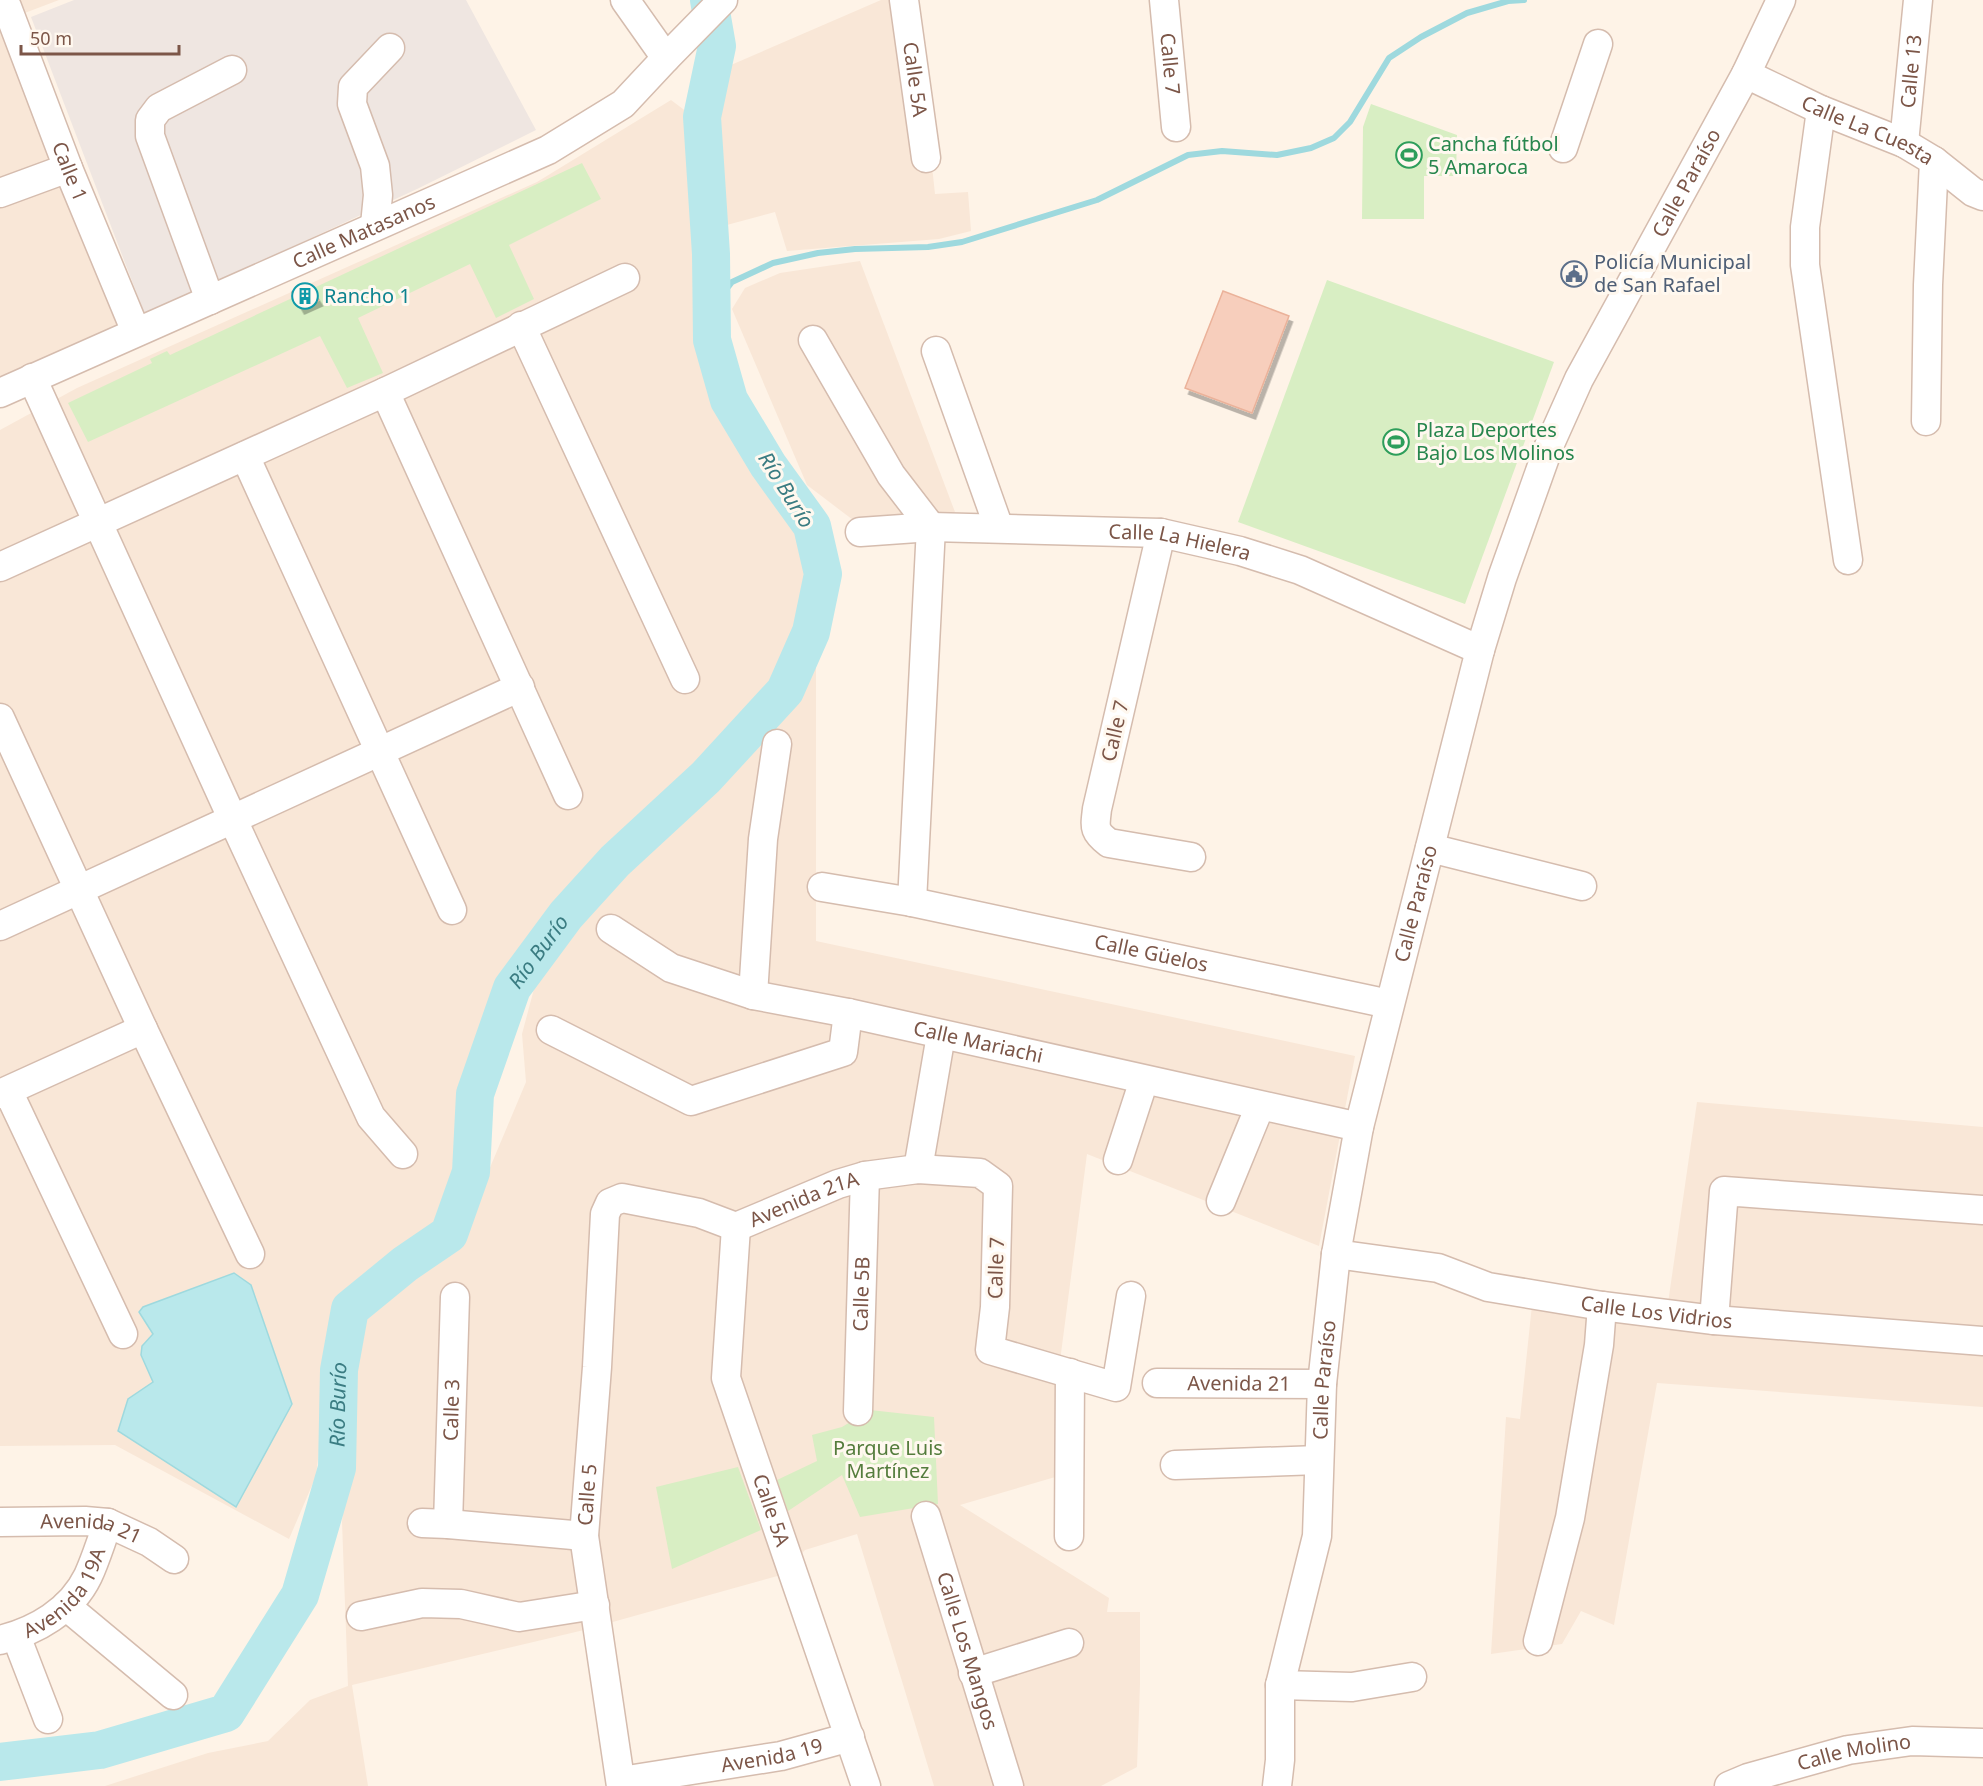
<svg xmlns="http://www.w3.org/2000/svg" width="1983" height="1786" viewBox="0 0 1983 1786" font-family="'Noto Sans',sans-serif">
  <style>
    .residential { fill: #f9e7d7 }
    .industrial { fill: #efe6e1 }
    .green { fill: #d8eec3 }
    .water { fill: #b9e8eb; stroke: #9ed9de; stroke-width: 1.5 }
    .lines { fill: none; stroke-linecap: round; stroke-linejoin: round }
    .stream { stroke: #9ed9de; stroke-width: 6 }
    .river { stroke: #b9e8eb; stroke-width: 38 }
    .building { fill: #f7cebc; stroke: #ebb29a; stroke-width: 1.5; filter: url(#shadow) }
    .minor-casing { stroke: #d5bcae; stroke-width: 31 }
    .minor { stroke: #fff; stroke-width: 28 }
    .labels { text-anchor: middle; stroke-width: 6; stroke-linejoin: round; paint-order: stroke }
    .street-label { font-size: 20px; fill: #7c5648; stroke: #fff8ef }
    .leisure-label { font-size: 20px; fill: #27864d; stroke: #fff8ef; text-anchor: start }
    .service-label { font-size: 20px; fill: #4e5e75; stroke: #fff8ef; text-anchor: start }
    .culture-label { font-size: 20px; fill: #0d838f; stroke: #fff8ef; text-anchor: start }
    .park-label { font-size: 20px; fill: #547c3c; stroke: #fff8ef }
    .water-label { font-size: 21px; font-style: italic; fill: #3a7c82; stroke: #fff8ef }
  </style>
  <defs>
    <filter id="shadow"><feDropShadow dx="3.5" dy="6" stdDeviation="0" flood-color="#0004"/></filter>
  </defs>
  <rect width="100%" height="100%" fill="#fef3e7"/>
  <g class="residential">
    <path d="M0,0H59L22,14L139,319L0,377Z"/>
    <path d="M881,0H896L932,166L935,194L968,192L971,231L939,239L787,251L775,212L723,226L713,114L717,71Z"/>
    <path d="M671,100L691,115L696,237L703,347L722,409L805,531L813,574L785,691L560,903L507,977L469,1076L458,1172L443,1220L344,1299L330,1356L316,1476L289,1539L115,1445L0,1446V430L77,388L537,182Z"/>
    <path d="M860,261L955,512L857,523L807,485L732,309L745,288L780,273Z"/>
    <path d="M816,650V941L1355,1056L1319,1246L1087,1154L1060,1361L1062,1475L960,1505L1109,1598L1107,1612H1140V1684L1137,1767L1101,1786H934L857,1534L805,1550L781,1575L584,1630L352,1685L368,1786H105L208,1753L268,1741L310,1700L348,1686L342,1522L347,1467V1372L361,1311L409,1272L446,1248L465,1227L526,1082L522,1034L538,974L595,906L652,850L789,706Z"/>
    <path d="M1697,1102L1983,1127V1407L1657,1383L1614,1625L1581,1611L1562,1644L1491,1654L1506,1417L1520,1419L1532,1305L1665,1324Z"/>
  </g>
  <path class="industrial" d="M74,0H466L536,130L417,189L145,315L31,17Z"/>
  <g class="green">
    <path d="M1371,104L1457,135L1456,176H1424V219H1362L1363,127Z"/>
    <path d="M582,163L601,199L509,245L534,299L496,318L470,264L358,318L383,373L347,388L320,336L88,442L68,403L152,363L150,359L167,351L170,355Z"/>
    <path d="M1327,280L1554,362L1465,604L1238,522Z"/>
    <path d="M870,1410L934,1417L938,1504L860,1517L842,1475L788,1511L777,1480L817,1461L812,1435L842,1427Z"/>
    <path d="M738,1467L761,1530L672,1569L656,1487Z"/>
  </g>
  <path class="water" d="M234,1273L251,1285L292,1404L236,1507L118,1431L128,1399L153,1382L141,1355L142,1346L153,1334L139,1312L143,1307Z"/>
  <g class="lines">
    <path class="stream" d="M711,309L732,282L773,263L818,253L855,249L928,247L962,242L1097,200L1188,155L1222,151L1277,155L1311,148L1334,138L1350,122L1389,58L1421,37L1467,13L1508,1L1524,0"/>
    <path class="river" id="s1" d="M0,1762L100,1750L226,1713L300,1595L337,1468L339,1370L350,1309L405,1264L449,1234L471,1172L475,1094L512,988L566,915L615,861L706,777L785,691L811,632L823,574L812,526L768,465L729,400L712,340L711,254L702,117L717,46L709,0"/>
  </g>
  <g class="building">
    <path d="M309,284L319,300L301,308L292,292Z"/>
    <path d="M1223,291L1289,316L1252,413L1185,388Z"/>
  </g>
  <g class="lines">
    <g class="minor-casing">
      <g id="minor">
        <path d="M625,0L666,58"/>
        <path id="s2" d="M904,0L926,158"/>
        <path id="s3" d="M1164,0L1176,127"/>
        <path id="s4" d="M7,7L68,168L136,332"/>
        <path id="s5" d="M1746,74L1821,110L1904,143L1934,161L1973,192L1983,196"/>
        <path d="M1821,110L1805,227V265L1848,560"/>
        <path id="s6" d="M1904,143L1918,0"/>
        <path d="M1563,148L1598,44"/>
        <path d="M0,193L68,168"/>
        <path d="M375,225L378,195L375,166L352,104L353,87L390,48"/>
        <path d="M210,300L150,136V120L159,108L232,70"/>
        <path d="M521,326L685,679"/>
        <path d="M813,340L891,475L931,527L912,902"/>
        <path d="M936,351L999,528"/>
        <path d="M32,378L233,820L371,1117L403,1154"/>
        <path d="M385,392L568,795"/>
        <path id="s7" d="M0,393L548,150L623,104L666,58L723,0"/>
        <path d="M1926,421L1928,285L1934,161"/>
        <path d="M245,456L452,910"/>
        <path id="s8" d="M860,532L931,527L1161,533L1240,551L1300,570L1480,650"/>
        <path d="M1161,533L1097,809C1095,827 1093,831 1109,843L1191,857"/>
        <path d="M0,567L385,392L625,278"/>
        <path d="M0,718L143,1029L250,1254"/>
        <path d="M1430,848L1582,886"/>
        <path id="s9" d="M822,887L912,902L1389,1004"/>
        <path d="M0,926L520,687"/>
        <path id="s10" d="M611,929L671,968L753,995L848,1013L1359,1127"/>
        <path d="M753,995L763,839L777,744"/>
        <path d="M551,1030L691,1101L843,1052L848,1013"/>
        <path d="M8,1091L123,1334"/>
        <path d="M0,1094L143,1029"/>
        <path d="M1118,1160L1144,1080"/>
        <path d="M918,1169L941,1035"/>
        <path d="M1221,1201L1260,1106"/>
        <path id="s11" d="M736,1227L726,1378L866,1786"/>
        <path id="s12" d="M1336,1254L1438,1268L1488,1287L1602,1306L1714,1320L1983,1341"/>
        <path d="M1714,1320L1724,1191L1983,1210"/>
        <path id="s13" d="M1157,1383L1322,1384"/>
        <path id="s14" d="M858,1411L865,1176"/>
        <path d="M1175,1465L1319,1460"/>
        <path id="s15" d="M926,1516L1009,1786"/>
        <path id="s16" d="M0,1522L85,1521L108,1523L149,1542L174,1559"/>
        <path d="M422,1523L448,1524L584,1536"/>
        <path id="s17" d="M448,1524L455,1297"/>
        <path d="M1069,1536L1070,1373"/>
        <path d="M66,1606L173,1695"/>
        <path d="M361,1616L422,1603L461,1604L519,1617L595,1605"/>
        <path d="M16,1636L48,1719"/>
        <path id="s18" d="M0,1640C36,1631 71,1611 88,1576C96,1559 101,1541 108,1523"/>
        <path d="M1538,1641L1570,1518L1599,1345L1602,1306"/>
        <path d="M973,1673L1069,1643"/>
        <path d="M1280,1685L1352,1687L1412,1677"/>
        <path id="s19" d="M621,1781L781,1756L850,1737"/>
        <path id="s20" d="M621,1786L584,1536L597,1367L605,1214L610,1203L622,1198L699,1213L736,1227L838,1184L865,1176L918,1169L980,1173L998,1186L995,1307L990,1350L1116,1387L1131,1296"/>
        <path id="s21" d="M1277,1786L1280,1760V1685L1317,1536L1322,1384L1336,1254L1359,1127L1480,650L1502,578L1549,446L1579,379L1746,74L1781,0"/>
        <path id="s22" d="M1729,1786L1748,1778L1848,1750L1912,1741L1983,1743"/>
      </g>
    </g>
    <use href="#minor" class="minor"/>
  </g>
  <defs>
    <g id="stadium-ring" transform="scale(1.35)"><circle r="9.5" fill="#fff8ef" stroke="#2e9e5b" stroke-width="1.5"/><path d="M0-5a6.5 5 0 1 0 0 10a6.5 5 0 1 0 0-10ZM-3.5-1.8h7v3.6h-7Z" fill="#2e9e5b"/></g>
    <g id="civic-ring" transform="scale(1.35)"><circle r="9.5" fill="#fff8ef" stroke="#5c6f8a" stroke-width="1.5"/><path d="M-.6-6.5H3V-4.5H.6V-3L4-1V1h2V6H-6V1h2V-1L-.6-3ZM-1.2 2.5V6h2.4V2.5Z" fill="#5c6f8a"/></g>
    <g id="building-ring" transform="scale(1.35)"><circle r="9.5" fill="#fff8ef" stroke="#0f9aa8" stroke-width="1.5"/><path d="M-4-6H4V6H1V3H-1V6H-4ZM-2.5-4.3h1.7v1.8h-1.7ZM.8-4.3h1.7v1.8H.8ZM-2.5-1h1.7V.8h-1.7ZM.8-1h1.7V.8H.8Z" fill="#0f9aa8"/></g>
  </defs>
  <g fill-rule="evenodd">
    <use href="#stadium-ring" x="1409" y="155"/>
    <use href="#civic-ring" x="1574" y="274"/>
    <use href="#building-ring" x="305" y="296"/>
    <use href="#stadium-ring" x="1396" y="442"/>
  </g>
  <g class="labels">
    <g class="street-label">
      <text dy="7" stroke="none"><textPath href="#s3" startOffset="64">Calle 7</textPath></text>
      <text dy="7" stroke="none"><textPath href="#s6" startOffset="72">Calle 13</textPath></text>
      <text dy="7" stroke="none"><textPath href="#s2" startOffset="80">Calle 5A</textPath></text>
      <text dy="7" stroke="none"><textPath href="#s5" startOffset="134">Calle La Cuesta</textPath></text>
      <text dy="7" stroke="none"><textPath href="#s4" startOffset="176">Calle 1</textPath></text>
      <text dy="7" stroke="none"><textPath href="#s21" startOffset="1671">Calle Paraíso</textPath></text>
      <text dy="7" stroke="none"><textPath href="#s7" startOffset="398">Calle Matasanos</textPath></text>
      <text dy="7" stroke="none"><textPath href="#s8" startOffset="321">Calle La Hielera</textPath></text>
      <text transform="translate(1115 731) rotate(-77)" y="7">Calle 7</text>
      <text dy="7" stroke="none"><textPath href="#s21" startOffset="897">Calle Paraíso</textPath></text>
      <text dy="7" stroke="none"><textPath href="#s9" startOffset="336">Calle Güelos</textPath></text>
      <text dy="7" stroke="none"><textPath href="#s10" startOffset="388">Calle Mariachi</textPath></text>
      <text dy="7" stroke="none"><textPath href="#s20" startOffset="792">Avenida 21A</textPath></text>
      <text transform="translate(996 1268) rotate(-88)" y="7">Calle 7</text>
      <text dy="7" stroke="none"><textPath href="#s14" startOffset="117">Calle 5B</textPath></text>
      <text dy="7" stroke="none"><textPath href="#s12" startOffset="327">Calle Los Vidrios</textPath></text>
      <text dy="7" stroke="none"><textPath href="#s21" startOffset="411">Calle Paraíso</textPath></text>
      <text dy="7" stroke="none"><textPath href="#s13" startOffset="82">Avenida 21</textPath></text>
      <text dy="7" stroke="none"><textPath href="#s17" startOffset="114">Calle 3</textPath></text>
      <text dy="7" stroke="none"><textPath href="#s20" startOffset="294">Calle 5</textPath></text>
      <text dy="7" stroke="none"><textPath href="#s11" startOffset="291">Calle 5A</textPath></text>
      <text dy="7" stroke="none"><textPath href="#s16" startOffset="92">Avenida 21</textPath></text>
      <text dy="7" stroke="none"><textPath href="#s18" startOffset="84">Avenida 19A</textPath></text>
      <text dy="7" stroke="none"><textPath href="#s15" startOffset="141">Calle Los Mangos</textPath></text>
      <text dy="7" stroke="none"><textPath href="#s22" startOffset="130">Calle Molino</textPath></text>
      <text dy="7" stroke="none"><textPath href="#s19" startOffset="153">Avenida 19</textPath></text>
    </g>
    <g class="leisure-label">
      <text x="1428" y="151">Cancha fútbol<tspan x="1428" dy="23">5 Amaroca</tspan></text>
      <text x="1416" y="437">Plaza Deportes<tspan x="1416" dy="23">Bajo Los Molinos</tspan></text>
    </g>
    <g class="service-label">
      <text x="1594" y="269">Policía Municipal<tspan x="1594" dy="23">de San Rafael</tspan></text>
    </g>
    <g class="culture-label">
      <text x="324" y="303">Rancho 1</text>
    </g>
    <g class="park-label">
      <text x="888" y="1455">Parque Luis<tspan x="888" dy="23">Martínez</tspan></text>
    </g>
    <g class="water-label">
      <text transform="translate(786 490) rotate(58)" y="7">Río Burío</text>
      <text dy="7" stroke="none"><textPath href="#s1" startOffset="1089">Río Burío</textPath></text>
      <text dy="7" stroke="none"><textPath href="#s1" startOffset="567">Río Burío</textPath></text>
    </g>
  </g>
  <path d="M21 45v9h158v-9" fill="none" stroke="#7c5648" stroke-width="3"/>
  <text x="30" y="45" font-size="18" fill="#7c5648" stroke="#fff8ef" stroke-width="4.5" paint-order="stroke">50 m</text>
</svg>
